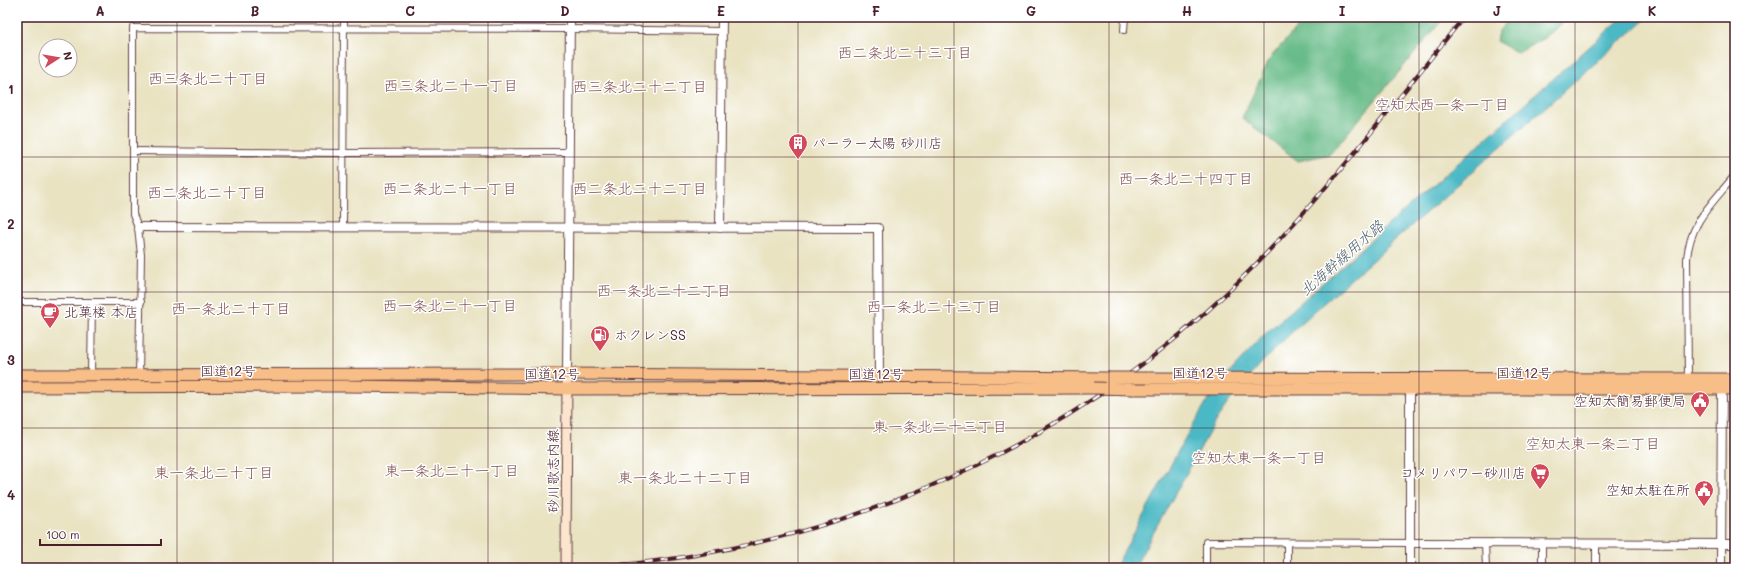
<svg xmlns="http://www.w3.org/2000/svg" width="1752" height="585" viewBox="0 0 1752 585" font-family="Mali,'Klee One',sans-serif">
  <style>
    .forest { fill: #69bc89; stroke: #5a6e5a }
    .water { fill: #4cb9c5; stroke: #4b6c78 }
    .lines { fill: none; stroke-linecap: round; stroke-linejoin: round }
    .minor-casing { stroke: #623c42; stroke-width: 8 }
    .tertiary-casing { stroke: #623c42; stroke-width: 10 }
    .secondary-casing { stroke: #623c42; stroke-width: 11 }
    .trunk-casing { stroke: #623c42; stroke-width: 13 }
    .minor { stroke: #fff; stroke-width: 6 }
    .tertiary { stroke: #fff; stroke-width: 8 }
    .secondary { stroke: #fce5cf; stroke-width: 9 }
    .trunk { stroke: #f7be88; stroke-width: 11 }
    .rail-casing { stroke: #4a1f2b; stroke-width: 4 }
    .rail { stroke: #fff; stroke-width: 2.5; stroke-dasharray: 8; stroke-linecap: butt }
    .trunk-bridge-casing { stroke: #623c42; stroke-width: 13; stroke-linecap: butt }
    .trunk-bridge { stroke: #f7be88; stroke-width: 11 }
    .grid { fill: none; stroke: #4a1f2b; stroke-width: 1; stroke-opacity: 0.55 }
    .labels { text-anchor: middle; stroke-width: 3; stroke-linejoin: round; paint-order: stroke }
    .poi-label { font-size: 14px; fill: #4a1f2b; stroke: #fff; text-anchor: start }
    .street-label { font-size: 14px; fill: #4a1f2b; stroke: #fff }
    .neighbourhood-label { font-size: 15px; fill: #835353; stroke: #fff }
    .water-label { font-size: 15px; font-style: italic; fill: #4b5d69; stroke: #fff }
    .neatline { fill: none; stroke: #4a1f2b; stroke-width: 1.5 }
    .grid-label { font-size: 13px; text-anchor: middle; font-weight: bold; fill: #4a1f2b }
  </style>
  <rect width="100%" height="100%" fill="#fff"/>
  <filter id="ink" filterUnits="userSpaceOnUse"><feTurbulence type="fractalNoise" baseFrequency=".025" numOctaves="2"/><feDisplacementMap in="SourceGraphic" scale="8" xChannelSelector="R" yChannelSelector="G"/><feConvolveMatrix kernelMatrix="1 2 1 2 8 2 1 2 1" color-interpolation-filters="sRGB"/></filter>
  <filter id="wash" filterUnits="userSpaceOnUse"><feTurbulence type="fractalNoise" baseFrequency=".012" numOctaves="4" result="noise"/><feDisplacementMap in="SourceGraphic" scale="16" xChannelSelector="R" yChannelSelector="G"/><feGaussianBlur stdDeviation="0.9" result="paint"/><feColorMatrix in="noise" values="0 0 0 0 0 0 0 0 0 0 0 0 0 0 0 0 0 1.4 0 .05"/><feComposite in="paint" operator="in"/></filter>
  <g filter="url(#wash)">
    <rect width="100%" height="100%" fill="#e9e3c2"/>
    <g class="forest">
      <path d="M1306,17H1445L1330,154L1298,161L1242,118L1270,58Z"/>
      <path d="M1511,17H1570L1544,38L1518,53L1496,41L1498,32Z"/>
    </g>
    <path class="water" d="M1623,17H1648C1563,91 1479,166 1394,241C1332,297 1263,350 1216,420L1134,568H1115L1188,433L1206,403L1233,369L1265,334Z"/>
  </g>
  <g filter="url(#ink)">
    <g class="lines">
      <g class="minor-casing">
        <g id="minor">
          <path d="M1124,30L1125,17"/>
          <path d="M133,151L343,153L569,152"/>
          <path d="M343,227L344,17"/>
          <path d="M17,302H141"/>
          <path d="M91,376L92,302"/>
          <path d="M139,377L141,255L138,227L133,214V28L570,29L722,31"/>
          <path d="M1688,381L1687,259C1690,221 1713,203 1735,175"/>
          <path d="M1485,543L1486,568"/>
          <path d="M1542,544V568"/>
          <path d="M1206,568V542L1410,543"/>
          <path d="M1287,568V543"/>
          <path d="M1596,568V544"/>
        </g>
      </g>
      <g class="tertiary-casing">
        <g id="tertiary">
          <path d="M138,227L878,228L879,377"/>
          <path d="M720,228L722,17"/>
          <path d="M567,374L570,17"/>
          <path d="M1410,543L1735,544"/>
          <path d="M1410,568V384"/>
          <path d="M1721,568L1722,385"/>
        </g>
      </g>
      <g class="secondary-casing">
        <path id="secondary" d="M566,568L567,374"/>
      </g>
      <g class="trunk-casing">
        <g id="trunk">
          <path d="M17,375L567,374L1108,378"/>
          <path d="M1147,378L1735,379"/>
          <path d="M17,387L348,386L567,389L1094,388"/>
          <path d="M1133,389H1735"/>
        </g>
      </g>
      <use href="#minor" class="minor"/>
      <use href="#tertiary" class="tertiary"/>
      <use href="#secondary" class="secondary"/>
      <use href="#trunk" class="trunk"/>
      <g class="rail-casing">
        <path id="rail" d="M581,568C821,554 1057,456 1231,289C1317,206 1389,109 1464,17"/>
      </g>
      <use href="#rail" class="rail"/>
      <g class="trunk-bridge-casing">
        <g id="trunk-bridge">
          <path d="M1108,378H1147"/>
          <path d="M1094,388L1133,389"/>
        </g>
      </g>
      <use href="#trunk-bridge" class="trunk-bridge"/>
    </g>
  </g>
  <path class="grid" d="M177,17V568M333,17V568M488,17V568M643,17V568M798,17V568M954,17V568M1109,17V568M1264,17V568M1419,17V568M1575,17V568M17,157H1735M17,292H1735M17,428H1735"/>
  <defs>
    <g id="building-pin" transform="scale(1)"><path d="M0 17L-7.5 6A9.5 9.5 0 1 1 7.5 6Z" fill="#d1495b" stroke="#fff"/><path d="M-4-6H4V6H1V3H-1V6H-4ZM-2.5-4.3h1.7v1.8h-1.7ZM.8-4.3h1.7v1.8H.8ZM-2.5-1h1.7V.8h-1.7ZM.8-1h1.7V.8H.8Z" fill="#fff"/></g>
    <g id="cafe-pin" transform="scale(1)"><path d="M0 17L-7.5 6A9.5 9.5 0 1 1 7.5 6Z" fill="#d1495b" stroke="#fff"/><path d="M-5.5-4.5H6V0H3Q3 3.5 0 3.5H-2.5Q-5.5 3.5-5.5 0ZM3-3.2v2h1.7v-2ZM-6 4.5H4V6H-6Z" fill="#fff"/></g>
    <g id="fuel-pin" transform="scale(1)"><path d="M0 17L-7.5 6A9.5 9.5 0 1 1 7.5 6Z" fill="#d1495b" stroke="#fff"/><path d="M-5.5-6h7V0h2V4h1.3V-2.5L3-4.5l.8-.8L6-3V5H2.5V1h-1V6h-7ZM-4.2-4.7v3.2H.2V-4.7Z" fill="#fff"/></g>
    <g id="civic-pin" transform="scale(1)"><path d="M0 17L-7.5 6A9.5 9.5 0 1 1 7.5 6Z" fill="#d1495b" stroke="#fff"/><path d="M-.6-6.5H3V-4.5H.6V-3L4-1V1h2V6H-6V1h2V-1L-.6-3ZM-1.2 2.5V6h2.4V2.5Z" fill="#fff"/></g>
    <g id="supermarket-pin" transform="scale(1)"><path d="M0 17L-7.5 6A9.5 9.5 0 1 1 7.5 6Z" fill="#d1495b" stroke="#fff"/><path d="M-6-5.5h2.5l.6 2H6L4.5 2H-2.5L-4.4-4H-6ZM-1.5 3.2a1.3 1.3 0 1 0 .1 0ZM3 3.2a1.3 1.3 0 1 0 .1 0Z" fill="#fff"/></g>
  </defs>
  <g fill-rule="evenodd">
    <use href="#building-pin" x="798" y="143"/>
    <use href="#cafe-pin" x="50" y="312"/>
    <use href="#fuel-pin" x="600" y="335"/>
    <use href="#civic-pin" x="1700" y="401"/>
    <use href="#supermarket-pin" x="1540" y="473"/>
    <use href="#civic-pin" x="1704" y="490"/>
  </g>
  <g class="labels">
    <g class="poi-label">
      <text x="812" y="148">パーラー太陽 砂川店</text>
      <text x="64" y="317">北菓楼 本店</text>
      <text x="614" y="340">ホクレンSS</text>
      <text x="1686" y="406" text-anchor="end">空知太簡易郵便局</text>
      <text x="1526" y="478" text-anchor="end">コメリパワー砂川店</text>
      <text x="1690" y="495" text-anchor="end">空知太駐在所</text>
    </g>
    <g class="street-label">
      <text x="228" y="376">国道12号</text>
      <text x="1200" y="378">国道12号</text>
      <text x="1524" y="378">国道12号</text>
      <text x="552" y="379">国道12号</text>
      <text x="876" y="379">国道12号</text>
      <text transform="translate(553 471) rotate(-90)" y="5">砂川歌志内線</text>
    </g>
    <g class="neighbourhood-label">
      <text x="905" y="58">西二条北二十三丁目</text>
      <text x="208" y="84">西三条北二十丁目</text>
      <text x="451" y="91">西三条北二十一丁目</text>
      <text x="640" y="92">西三条北二十二丁目</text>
      <text x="1442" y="110">空知太西一条一丁目</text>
      <text x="1186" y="184">西一条北二十四丁目</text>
      <text x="450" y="194">西二条北二十一丁目</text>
      <text x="640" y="194">西二条北二十二丁目</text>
      <text x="207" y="198">西二条北二十丁目</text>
      <text x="664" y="296">西一条北二十二丁目</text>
      <text x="450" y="311">西一条北二十一丁目</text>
      <text x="934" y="312">西一条北二十三丁目</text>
      <text x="231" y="314">西一条北二十丁目</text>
      <text x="940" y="432">東一条北二十三丁目</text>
      <text x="1593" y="449">空知太東一条二丁目</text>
      <text x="1259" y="463">空知太東一条一丁目</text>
      <text x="452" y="476">東一条北二十一丁目</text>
      <text x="214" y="478">東一条北二十丁目</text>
      <text x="685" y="483">東一条北二十二丁目</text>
    </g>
    <g class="water-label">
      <text transform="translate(1342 258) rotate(-41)" y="5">北海幹線用水路</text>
    </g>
  </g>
  <rect width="1752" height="585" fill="none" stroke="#fff" stroke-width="44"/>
  <g transform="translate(58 58) rotate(78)"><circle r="19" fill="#ffffff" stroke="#b7a5aa"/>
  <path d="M0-3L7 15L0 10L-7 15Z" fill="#d1495b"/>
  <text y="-6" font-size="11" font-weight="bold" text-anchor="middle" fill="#4a1f2b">N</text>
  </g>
  <path d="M40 539v6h121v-6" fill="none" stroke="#4a1f2b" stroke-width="2"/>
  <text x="46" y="539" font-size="12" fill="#4a1f2b" stroke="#ffffff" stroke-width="3" paint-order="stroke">100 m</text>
  <rect x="22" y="22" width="1708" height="541" class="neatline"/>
  <g class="grid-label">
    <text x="100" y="16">A</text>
    <text x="255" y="16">B</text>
    <text x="410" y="16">C</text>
    <text x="565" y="16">D</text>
    <text x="721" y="16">E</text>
    <text x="876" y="16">F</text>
    <text x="1031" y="16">G</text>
    <text x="1187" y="16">H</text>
    <text x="1342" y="16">I</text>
    <text x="1497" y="16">J</text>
    <text x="1652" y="16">K</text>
    <text x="11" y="94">1</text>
    <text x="11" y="229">2</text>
    <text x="11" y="365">3</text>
    <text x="11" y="500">4</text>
  </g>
</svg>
